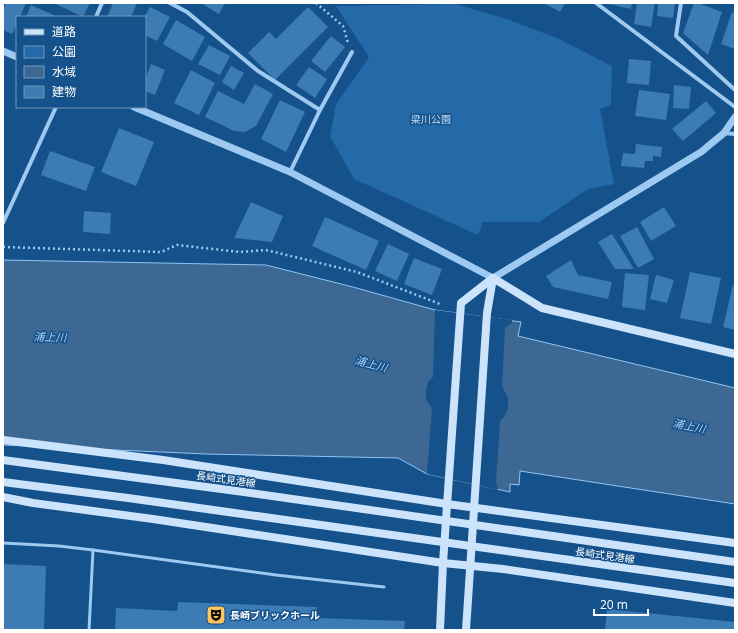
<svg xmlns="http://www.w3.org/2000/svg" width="738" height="633" viewBox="0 0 738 633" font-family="'Open Sans','Noto Sans JP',sans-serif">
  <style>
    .green { fill: #2469a8 }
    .water { fill: #3c6893; stroke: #90c5f3 }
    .pier { fill: #15518b }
    .building { fill: #3d7bb4 }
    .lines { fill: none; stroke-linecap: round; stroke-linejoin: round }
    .path { stroke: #9ec9f0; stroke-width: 2.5; stroke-dasharray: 2 3; stroke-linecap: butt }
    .service { stroke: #9ec9f0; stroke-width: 3 }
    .minor { stroke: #9ec9f0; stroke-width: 4 }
    .tertiary { stroke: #9ec9f0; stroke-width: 7 }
    .secondary { stroke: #cbe3fb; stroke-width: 8 }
    .labels { text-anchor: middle; stroke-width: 3; stroke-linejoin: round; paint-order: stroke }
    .park-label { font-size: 10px; fill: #c4e1fb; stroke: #15518b }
    .street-label { font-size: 10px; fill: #fff; stroke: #15518b }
    .poi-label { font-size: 10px; font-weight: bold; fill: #fff; stroke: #15518b; text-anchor: start }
    .water-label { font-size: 11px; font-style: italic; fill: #a9d2f7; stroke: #15518b }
  </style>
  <rect width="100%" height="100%" fill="#15518b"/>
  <path class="green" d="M455,4L507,19L557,38L612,66L611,105L600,109L614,184L588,189L539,222H483L478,235L354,179L330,136L336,104L369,57L336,6Z"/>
  <path class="water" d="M3,260L266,265L353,287L435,310L521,322L518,336L735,388V504L520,471L519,485L510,484V492L427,474L398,458L206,454L3,445Z"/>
  <path class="pier" d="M435,310L512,320V323L505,328L502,386L508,398V408L504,417L500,421L496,482L498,490L427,474L432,408L426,400V390L428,382L433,377Z"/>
  <g class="building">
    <path d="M6,3H26L20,17H17V24L12,34L3,30V10Z"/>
    <path d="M54,3H90L83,17Z"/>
    <path d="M113,3H137L131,17H107Z"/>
    <path d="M205,3H225L219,14L204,5Z"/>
    <path d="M544,3H565L560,12Z"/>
    <path d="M605,3H632L631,9Z"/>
    <path d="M637,3H655L651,27L634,24Z"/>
    <path d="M658,3H675L673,18L657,16Z"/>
    <path d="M694,3H698L722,12L708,55L683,33Z"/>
    <path d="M31,5L58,17H26Z"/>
    <path d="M150,7L170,17L157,41L145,35L144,17Z"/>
    <path d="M308,7L328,27L275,80L248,53L269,32L276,39Z"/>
    <path d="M732,12L735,13V49L721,44Z"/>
    <path d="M176,20L205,37L192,61L163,44Z"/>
    <path d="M331,36L345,47L325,72L311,61Z"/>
    <path d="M209,45L230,56L220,75L198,64Z"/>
    <path d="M629,59L651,61L649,85L627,83Z"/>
    <path d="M151,64L165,70L155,95L145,91V80Z"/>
    <path d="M231,66L244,73L234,90L222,82Z"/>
    <path d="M309,67L327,79L315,98L296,85Z"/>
    <path d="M191,70L215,83L199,115L174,103Z"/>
    <path d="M255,84L273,94L256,126L245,132L234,131L205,117L218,91L244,104Z"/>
    <path d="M674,85L691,87L689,109L673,108Z"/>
    <path d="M639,90L670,94L666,120L635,116Z"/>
    <path d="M280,100L305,112L286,152L261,139Z"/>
    <path d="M706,101L716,113L683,141L672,129Z"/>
    <path d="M119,128L154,142L136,186L101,172Z"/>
    <path d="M636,144L662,147L661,157L653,156V161H645L644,168L621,166L623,153L635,154Z"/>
    <path d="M50,151L95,167L86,191L41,175Z"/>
    <path d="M251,202L283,216L272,242L234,238Z"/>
    <path d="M664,207L676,226L651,241L640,222Z"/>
    <path d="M84,211L111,213L110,234L83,232Z"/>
    <path d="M325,217L379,241L366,270L312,246Z"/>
    <path d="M637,227L654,259L638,268L620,236Z"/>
    <path d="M612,234L634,269H615L598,242Z"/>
    <path d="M388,244L409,254L397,281L375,271Z"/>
    <path d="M414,258L442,269L432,295L404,284Z"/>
    <path d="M571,260L578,275L612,282L608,299L553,287L546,276Z"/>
    <path d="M690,272L721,278L711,324L680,318Z"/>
    <path d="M625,273L649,275L645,310L622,307Z"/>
    <path d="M656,275L674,280L667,303L650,299Z"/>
    <path d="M733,285L735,286V330L723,327Z"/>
    <path d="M3,564L46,566L44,630H3Z"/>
    <path d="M178,602L317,607V618L405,621L404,630H115L116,608L177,611Z"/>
    <path d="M607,609L735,622V630H605Z"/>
  </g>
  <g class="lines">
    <g class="path">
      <path d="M316,3L343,26L348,43"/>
      <path d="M3,247L161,252L177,245L240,252L266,250L357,272L440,304"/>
    </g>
    <g class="service">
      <path d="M3,543L59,546L93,550L276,575L384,587"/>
      <path d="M89,630L93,550"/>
    </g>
    <g class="minor">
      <path d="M170,3L187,12L258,71L320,110L290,172"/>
      <path d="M596,3L735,107"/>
      <path d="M681,3L676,36L735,90"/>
      <path d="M96,17L102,3"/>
      <path d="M320,110L352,52"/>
      <path d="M724,133L735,134"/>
      <path d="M3,223L56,107"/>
    </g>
    <g class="tertiary">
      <path d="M3,51L17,57"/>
      <path d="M134,107L290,172L493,278L701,152L724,133L735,117"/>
    </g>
    <g class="secondary">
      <path d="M493,278L542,308L735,354"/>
      <path d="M3,440L163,460L447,504L735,543"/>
      <path d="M3,460L244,492L735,562"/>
      <path d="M3,482L128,498L735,583"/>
      <path d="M3,497L33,503L153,519L443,563L503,569L735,603"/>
      <path d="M440,630L443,563L461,303L493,278"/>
      <path d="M466,630L487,313L493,278"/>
    </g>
  </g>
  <defs>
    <g id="theatre-square" transform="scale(1)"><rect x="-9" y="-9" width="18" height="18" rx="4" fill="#ffc45c" stroke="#15518b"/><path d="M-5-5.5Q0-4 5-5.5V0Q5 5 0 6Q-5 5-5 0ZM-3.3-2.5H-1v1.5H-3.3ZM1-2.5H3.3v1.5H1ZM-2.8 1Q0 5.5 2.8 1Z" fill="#111"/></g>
  </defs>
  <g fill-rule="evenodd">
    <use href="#theatre-square" x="216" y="615"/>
  </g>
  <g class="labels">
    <g class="park-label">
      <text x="431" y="123">梁川公園</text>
    </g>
    <g class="street-label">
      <text transform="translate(226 479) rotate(8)" y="4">長崎式見港線</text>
      <text transform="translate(605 555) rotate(8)" y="4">長崎式見港線</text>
    </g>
    <g class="poi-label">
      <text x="230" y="619">長崎ブリックホール</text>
    </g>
    <g class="water-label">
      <text transform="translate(50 337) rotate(2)" y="4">浦上川</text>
      <text transform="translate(371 364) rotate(15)" y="4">浦上川</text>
      <text transform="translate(689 426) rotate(12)" y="4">浦上川</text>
    </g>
  </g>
  <rect width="738" height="633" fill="none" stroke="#ffffff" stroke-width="8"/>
  <rect x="16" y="16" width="130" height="92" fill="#15518b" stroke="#7397b9"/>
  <rect x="24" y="29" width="20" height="6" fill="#cbe3fb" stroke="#7397b9"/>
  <text x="52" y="36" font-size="12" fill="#ffffff">道路</text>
  <rect x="24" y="46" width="20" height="12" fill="#2469a8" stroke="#7397b9"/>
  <text x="52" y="56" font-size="12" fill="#ffffff">公園</text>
  <rect x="24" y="66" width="20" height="12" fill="#3c6893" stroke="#7397b9"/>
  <text x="52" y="76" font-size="12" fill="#ffffff">水域</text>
  <rect x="24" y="86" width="20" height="12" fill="#3d7bb4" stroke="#7397b9"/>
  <text x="52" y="96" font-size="12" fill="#ffffff">建物</text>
  <path d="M594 609v6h54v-6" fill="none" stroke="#ffffff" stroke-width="2"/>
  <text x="600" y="609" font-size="12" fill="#ffffff" stroke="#15518b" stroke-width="3" paint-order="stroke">20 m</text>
</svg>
